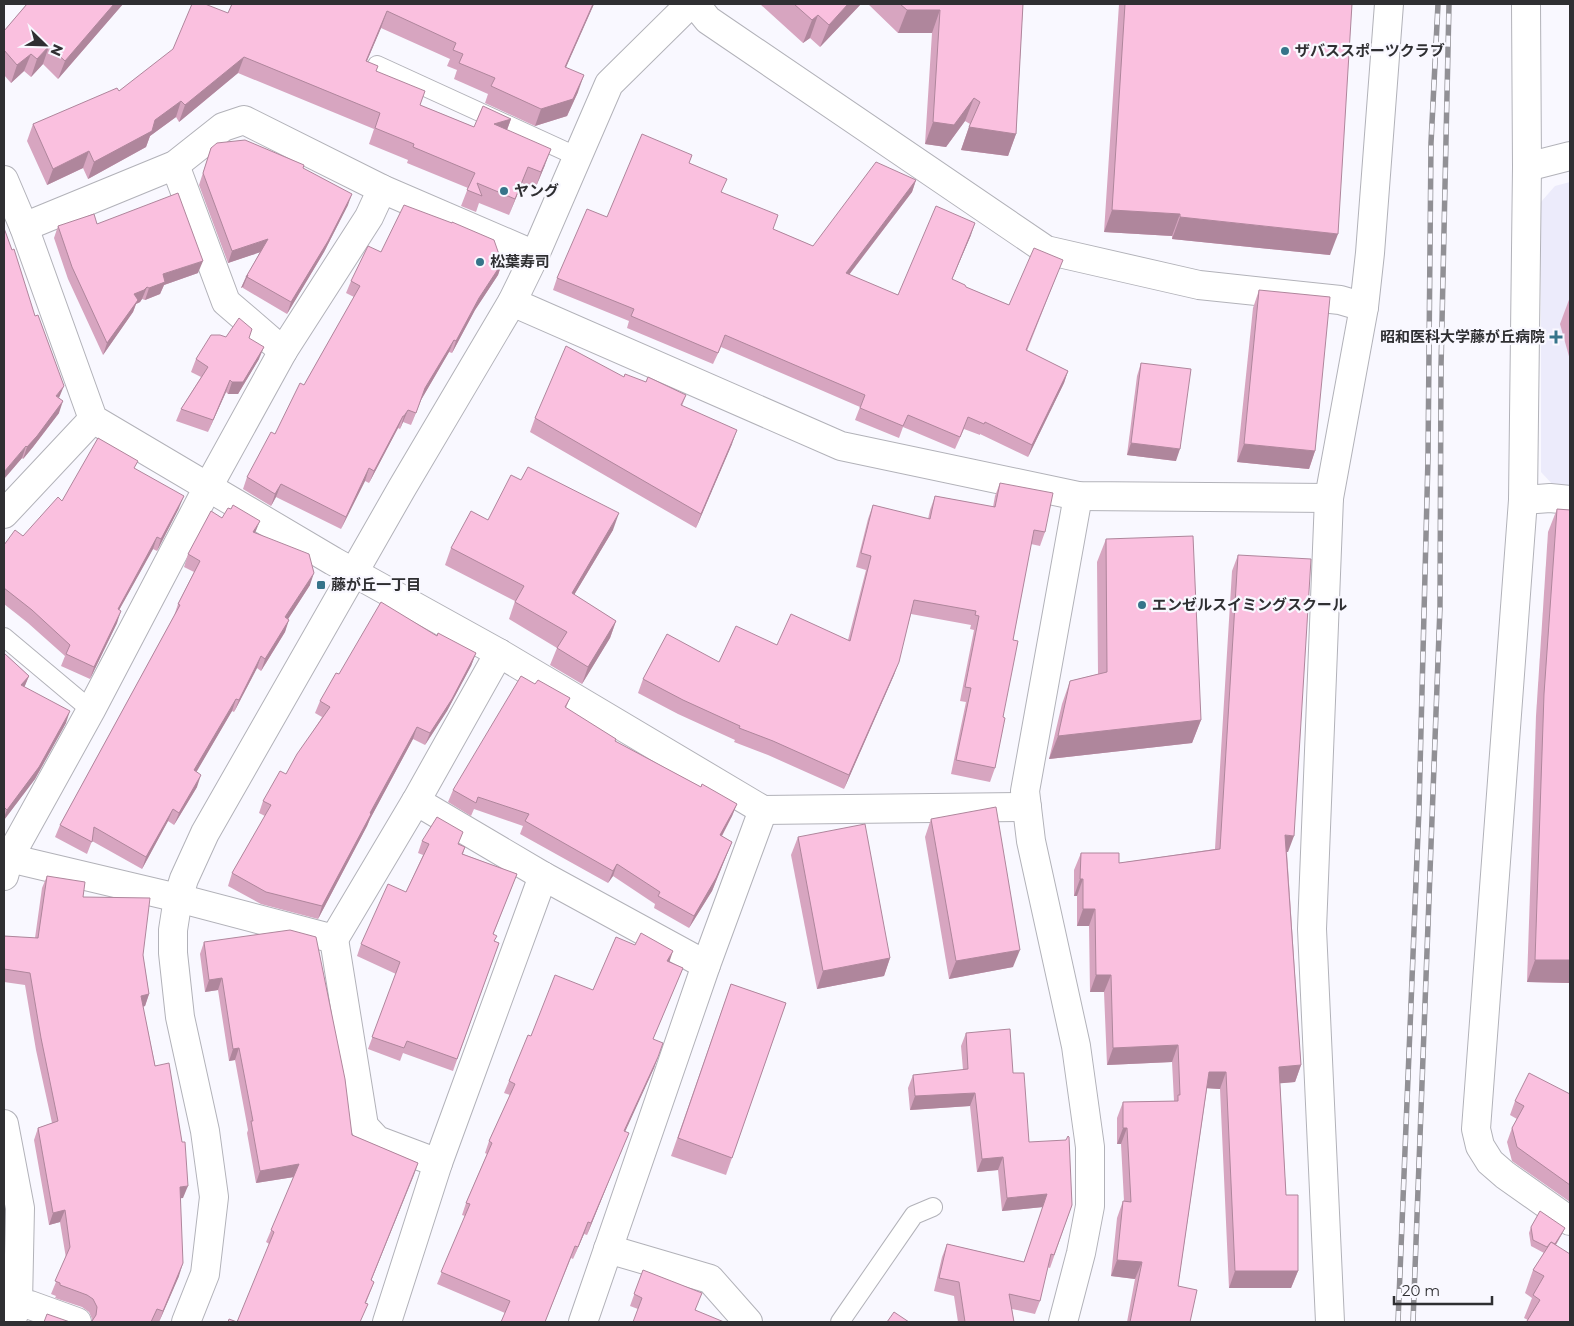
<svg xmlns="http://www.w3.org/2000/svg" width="1574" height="1326" viewBox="0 0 1574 1326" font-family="Montserrat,'Noto Sans JP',sans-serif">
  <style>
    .built { fill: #ecebfb }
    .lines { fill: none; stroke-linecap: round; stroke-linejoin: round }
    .lane-casing { stroke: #b2b2b9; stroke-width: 20 }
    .street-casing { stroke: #b2b2b9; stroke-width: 30 }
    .secondary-casing { stroke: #b2b2b9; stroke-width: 30 }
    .lane { stroke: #fff; stroke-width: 18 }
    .street { stroke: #fff; stroke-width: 28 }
    .secondary { stroke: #fff; stroke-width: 28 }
    .rail-casing { stroke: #919095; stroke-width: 5.5 }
    .rail { stroke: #f9f8ff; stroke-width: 4; stroke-dasharray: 11; stroke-linecap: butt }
    .wall { fill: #d7a5c0 }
    .shaded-wall { fill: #af869c }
    .building { fill: #fac0df; stroke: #af869c }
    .poi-dot { fill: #36748a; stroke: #f9f8ff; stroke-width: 2 }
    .labels { text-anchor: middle; stroke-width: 4.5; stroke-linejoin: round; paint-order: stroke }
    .poi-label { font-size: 15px; font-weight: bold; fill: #2f2f32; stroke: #f9f8ff; text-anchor: start }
  </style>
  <rect width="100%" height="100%" fill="#f9f8ff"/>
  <path class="built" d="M1570,182V490L1556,488L1541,472V202L1555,186Z"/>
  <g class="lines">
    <g class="lane-casing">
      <g id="lane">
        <path d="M377,65L578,157"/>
        <path d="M4,637L91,710"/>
        <path d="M840,1322L914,1215L933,1207"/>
      </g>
    </g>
    <g class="street-casing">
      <g id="street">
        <path d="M695,4L708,20L1046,250L1199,285L1340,300L1364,307"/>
        <path d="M1526,4L1527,167L1523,500L1476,1129L1480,1146L1490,1162L1505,1175L1570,1221"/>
        <path d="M175,165L226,302L283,351"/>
        <path d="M1527,167L1570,156"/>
        <path d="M4,180L24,227L93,419L333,561L499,653L763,810L1027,807"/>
        <path d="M24,227L175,165L223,127L244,120L382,189L535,255"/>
        <path d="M512,302L841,446L1078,496L1329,498"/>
        <path d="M1523,500L1550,498L1570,500"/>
        <path d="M4,514L93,419"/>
        <path d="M416,801L543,876L706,965"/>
        <path d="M4,853L9,858L178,898L334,939L416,801L499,653"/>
        <path d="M4,876L9,858L91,710L208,487L283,351L369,217L382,189"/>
        <path d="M334,939L364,1126L377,1140L438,1163"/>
        <path d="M4,1124L20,1208L18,1303L11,1322"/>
        <path d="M608,1249L710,1279L748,1322"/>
        <path d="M18,1303L30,1305L77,1322"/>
        <path d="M387,1322L438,1163L543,876"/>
        <path d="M583,1322L706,965L763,810"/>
        <path d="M1330,1322L1312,929L1329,498L1364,307L1370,253L1389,4"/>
      </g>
    </g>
    <g class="secondary-casing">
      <g id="secondary">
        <path d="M186,1322L205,1274L214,1197L205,1131L180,1017L173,953V930L178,898L184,879L205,833L402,488L512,302L535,255L609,84L690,4"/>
        <path d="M1063,1322L1081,1253L1090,1206V1147L1076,1046L1031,841L1025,791L1078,496"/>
      </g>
    </g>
    <use href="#lane" class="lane"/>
    <use href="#street" class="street"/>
    <use href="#secondary" class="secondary"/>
    <g class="rail-casing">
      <g id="rail">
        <path d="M1398,1322L1419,808L1428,458L1431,143L1438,4"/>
        <path d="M1413,1322L1440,607L1441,368L1449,4"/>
      </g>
    </g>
    <use href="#rail" class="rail"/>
  </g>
  <g class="wall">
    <path d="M27,4H123L58,79L43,64L31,77L24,71L11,83L4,75V31Z"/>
    <path d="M232,4H594L566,67L578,92L567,116L535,126L485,103L488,94L454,79L457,70L447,66L450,59L381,28L367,61L376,71L420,105L474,127L511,119L507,130L545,165L535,189L522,183L509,215L479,203L476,212L461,206L468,188L407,163L408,160L369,144L374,129L238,73L179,122L176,117L150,136L146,147L88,179L83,168L47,185L27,141L33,124L119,91L228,13Z"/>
    <path d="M760,4H861L820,47L810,38L803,43Z"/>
    <path d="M868,4H1023L1016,134L1008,156L961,150L970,124L965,121L946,147L925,144L932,33H898Z"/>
    <path d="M1119,4H1352L1330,255L1172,239V236L1104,232Z"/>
    <path d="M211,148L303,168L348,205L324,252L287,314L243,288V287L241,288L246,277L260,252L228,263L199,185Z"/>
    <path d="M690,163L722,192L773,229L813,246L916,180L912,192L849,275L898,295L971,235L952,279L966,287L1009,305L1058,272L1027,351L1068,371L1064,383L1028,457L980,434V435L964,429L955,449L903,427L899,438L855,420L860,407L807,384L721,347L713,364L627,328L629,321L553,290L557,278L607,217Z"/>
    <path d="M97,224L198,273L164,285L160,294L145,300L142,299L140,302L136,304L133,312L103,355L68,279L54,238L58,226Z"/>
    <path d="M381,252L502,263L498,275L475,310L452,353L449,352L421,400L411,425L403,422L400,429L398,428L369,483L365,481L341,529L276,497L271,506L243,489L247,477L275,434L304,385L354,297L346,293L351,281Z"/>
    <path d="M1259,290L1315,451L1309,469L1237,462L1253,308Z"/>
    <path d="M1570,297V360L1560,324Z"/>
    <path d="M226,337L249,338L259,359L238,394H228L226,392L208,432L176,421L181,409L201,377L191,372L196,359Z"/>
    <path d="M1141,363L1176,461L1127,455L1137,376Z"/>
    <path d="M624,377L646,382L686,395L682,406L732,444L696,528L530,432L535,418Z"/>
    <path d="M59,398V413L33,447L23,459L22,458L4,479Z"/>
    <path d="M135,469L179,508L157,551L153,549L119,610L117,623L90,679L61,666L65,656L28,623L4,604V545L23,536L62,501Z"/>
    <path d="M1000,483L1045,532L1040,546L1031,544L1013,640L1003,717L995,768L990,782L951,774L966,702L960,701L974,630L970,629L971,625L911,614L894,675L844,789L768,755L734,742L735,740L678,714L638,693L643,679L719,662L777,645L848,640L866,570L856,567L868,519L873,505L928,519L930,510L935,496L993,507L995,496Z"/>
    <path d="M1557,509L1570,510V983L1527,982L1536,716L1548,532Z"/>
    <path d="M222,518L255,533L310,585L288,619L285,632L261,671L257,668L234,712L232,711L196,772L197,787L174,825L168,821L142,869L92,841L87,854L55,837L60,825L174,616L178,604L194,572L184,567L188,554Z"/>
    <path d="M488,520L613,530L574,595L616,621L610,638L582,684L550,665L557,648L509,619L515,601L445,565L451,548Z"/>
    <path d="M1106,539L1201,720L1192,743L1049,759L1062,704L1070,681L1098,674L1097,562Z"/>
    <path d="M1238,555L1288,852H1287L1301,1065L1295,1082L1280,1083L1286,1195L1298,1271L1291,1288H1229L1220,1089L1207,1088L1178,1286L1190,1322H1127L1135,1279L1111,1276L1117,1218L1123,1201H1124L1121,1144H1117V1118L1123,1102L1174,1101L1172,1062L1107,1065L1104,992H1090L1089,926H1077V896H1074V870L1081,853L1119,863L1215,849L1232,571Z"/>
    <path d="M437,636L476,653L471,666L447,711L425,745L413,739L370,819L367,826L318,919L261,904L228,886L232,873L265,816L259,813L263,801L286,774L322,717L315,713L320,701L339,674Z"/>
    <path d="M4,653L29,676L24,687L66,723L35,779L4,820Z"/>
    <path d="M535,684L570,698L566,708L615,741L701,787L737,804L732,816L722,836L732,842L727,854L712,891L689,928L654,908L655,904L613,876L608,883L520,834L523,826L474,809L471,816L448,802L453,790Z"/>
    <path d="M931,819L1013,967L949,979L925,837Z"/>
    <path d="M798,837L890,958L884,976L817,989L791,855Z"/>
    <path d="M422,841L459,844L465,847L463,854L517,874L493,935L495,942L499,943L453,1071L403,1053L400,1061L368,1049L396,974L357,956L361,944L406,892L423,855L418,853Z"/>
    <path d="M47,876L83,897L143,955L149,994L145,1006L143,1007L183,1198H180L179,1276L159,1322H156L153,1321L152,1322H90L92,1321V1319L89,1312L82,1307L55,1298L56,1296L51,1294L66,1258L60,1222L49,1225L34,1140L38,1128L52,1123L36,1050L25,985L4,982V936L35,938L42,888Z"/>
    <path d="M204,942L352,1135L418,1163L371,1281L374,1282L366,1303L266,1242L294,1177L256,1183L247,1133L248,1130L235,1060L229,1061L218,990L205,992L200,954Z"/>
    <path d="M669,962L683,968L653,1039L658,1057L654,1068L625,1131L624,1144L587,1235L584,1234L573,1259L571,1258L545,1322H501L505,1313L437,1284L465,1216L462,1215L466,1203L487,1154L485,1153L489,1141L510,1095L504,1093L509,1081L531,1036L593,990Z"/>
    <path d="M731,984L786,1003L726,1175L671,1156Z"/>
    <path d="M966,1033L1013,1073L1029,1142L1072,1205L1050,1268L1047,1267L1040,1301L1035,1314L1012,1309L1014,1322H958L954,1296L934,1291L942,1257L947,1244L1024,1262L1043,1207L1002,1211L998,1170L977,1172L970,1106L910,1110L908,1088L913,1075L963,1070L961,1046Z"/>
    <path d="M1570,1094V1202L1512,1161L1507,1142L1512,1128L1517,1119L1510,1115L1515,1101Z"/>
    <path d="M1531,1227L1562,1234L1556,1245L1570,1322H1527L1528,1320L1524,1318L1532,1298L1525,1293L1533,1270L1544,1253L1531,1246L1529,1233Z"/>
    <path d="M643,1270L696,1310L638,1309L630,1306Z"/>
  </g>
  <g class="shaded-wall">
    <path d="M114,4H123L58,79L65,61Z"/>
    <path d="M593,4H594L559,83L565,67Z"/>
    <path d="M848,4H861L820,47L829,25Z"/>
    <path d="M907,10H940L932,33H898Z"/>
    <path d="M387,11L381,28L360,77L366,61Z"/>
    <path d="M818,15L810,38L803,43L812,20Z"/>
    <path d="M49,46L43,64L31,77L37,59Z"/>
    <path d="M31,54L24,71L11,83L17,65Z"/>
    <path d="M244,57L238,73L179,122L185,105Z"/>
    <path d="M584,75L578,92L567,116L535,126L541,109Z"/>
    <path d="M974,98L965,121L946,147L925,144L933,122Z"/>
    <path d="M181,101L176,117L150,136L146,147L88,179L94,162Z"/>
    <path d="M511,119L505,135L494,124Z"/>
    <path d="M969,127L1016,134L1008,156L961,150Z"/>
    <path d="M551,149L545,165L535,189L541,172Z"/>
    <path d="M89,151L83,168L47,185L53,169Z"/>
    <path d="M528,167L522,183L509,215L515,199Z"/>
    <path d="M916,180L912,192L841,285L846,273Z"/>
    <path d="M352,194L348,205L324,252L287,314L291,302Z"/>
    <path d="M1112,210L1180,214L1172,236L1104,232Z"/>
    <path d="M1180,217L1338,234L1330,255L1172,239Z"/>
    <path d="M975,223L971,235L947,291L952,279Z"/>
    <path d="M268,239L264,251L228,263L232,251Z"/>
    <path d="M203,261L198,273L164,285L160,294L145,300L149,288L163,274Z"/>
    <path d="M502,263L498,275L475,310L452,353L456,341L479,298Z"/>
    <path d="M248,275L243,287L241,288L246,277Z"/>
    <path d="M147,287L142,299L140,302L136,304L133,312L103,355L107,343L134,294Z"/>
    <path d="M454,340L449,352L421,400L411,425L425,388Z"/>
    <path d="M264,347L259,359L238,394H228L232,382Z"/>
    <path d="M1068,371L1064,383L1028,457L1032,445Z"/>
    <path d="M230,380L226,392L208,432L213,420Z"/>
    <path d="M64,386L59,398L56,396Z"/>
    <path d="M63,401L59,413L33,447L23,459L27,447Z"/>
    <path d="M408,410L403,422L400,429L404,416Z"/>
    <path d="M403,416L398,428L369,483L374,471Z"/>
    <path d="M737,430L732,444L696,528L701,514Z"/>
    <path d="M1131,443L1180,449L1176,461L1127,455Z"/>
    <path d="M1244,444L1315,451L1309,469L1237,462Z"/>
    <path d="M26,446L22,458L4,479V472Z"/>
    <path d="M369,468L365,481L341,529L346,517Z"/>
    <path d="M281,484L276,497L271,506L275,494Z"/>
    <path d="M184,496L179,508L157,551L161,539Z"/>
    <path d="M619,513L613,530L565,610L572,593Z"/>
    <path d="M260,521L255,533L253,532Z"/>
    <path d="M157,537L153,549L113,621L118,609Z"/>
    <path d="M314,573L310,585L281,630L285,617Z"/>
    <path d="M121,611L117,623L90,679L94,667Z"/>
    <path d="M289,620L285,632L261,671L265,659Z"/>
    <path d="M616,621L610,638L582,684L588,667Z"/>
    <path d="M476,653L471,666L447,711L425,745L430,733Z"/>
    <path d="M261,656L257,668L234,712L239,700Z"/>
    <path d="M899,662L894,675L844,789L849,775Z"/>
    <path d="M29,676L24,688L21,685Z"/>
    <path d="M236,699L232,711L190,783L194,770Z"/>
    <path d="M70,711L66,723L35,779L4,820V817L7,810Z"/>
    <path d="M1201,720L1192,743L1049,759L1058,736Z"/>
    <path d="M417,727L413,739L370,819L367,826L318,919L322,906L370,813Z"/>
    <path d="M201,775L197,787L174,825L179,813Z"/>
    <path d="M737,804L732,816L716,847L720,835Z"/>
    <path d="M173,809L168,821L142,869L146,857Z"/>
    <path d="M1285,835L1294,836L1288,852H1279Z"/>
    <path d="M732,842L712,891L689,928L694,916Z"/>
    <path d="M617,864L613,876L608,883L613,871Z"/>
    <path d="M1080,879H1083L1077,896H1074Z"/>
    <path d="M1083,909H1095L1089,926H1077Z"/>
    <path d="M1020,950L1013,967L949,979L956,961Z"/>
    <path d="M673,951L669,963L667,961Z"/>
    <path d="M890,958L884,976L817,989L823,971Z"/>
    <path d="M1535,960H1570V983L1527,982Z"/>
    <path d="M1096,975H1111L1104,992H1090Z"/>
    <path d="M222,978L218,990L205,992L209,980Z"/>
    <path d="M149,994L145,1006L136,1008L141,996Z"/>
    <path d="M1178,1045L1172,1062L1107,1065L1113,1048Z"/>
    <path d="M239,1048L235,1060L229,1061L233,1049Z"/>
    <path d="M658,1057L654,1068L620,1143L624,1131Z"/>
    <path d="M1301,1065L1295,1082L1273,1084L1279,1067Z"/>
    <path d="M1209,1072H1226L1220,1089L1203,1088Z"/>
    <path d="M975,1093L970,1106L910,1110L915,1096Z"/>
    <path d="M1123,1128H1127L1121,1144H1117Z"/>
    <path d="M629,1133L624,1144L587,1235L591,1223Z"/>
    <path d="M1003,1157L998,1170L977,1172L982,1159Z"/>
    <path d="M418,1163L414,1175L366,1293L371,1280Z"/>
    <path d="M299,1164L294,1177L256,1183L260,1171Z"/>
    <path d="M188,1186L183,1198L175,1199L180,1187Z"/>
    <path d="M1047,1194L1043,1207L1002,1211L1007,1198Z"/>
    <path d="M65,1210L60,1222L49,1225L53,1213Z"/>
    <path d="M588,1222L584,1234L573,1259L578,1247Z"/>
    <path d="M1565,1228L1562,1234L1549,1255L1551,1249Z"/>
    <path d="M1117,1260L1142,1262L1135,1279L1111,1276Z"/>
    <path d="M183,1263L179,1276L159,1322L163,1311Z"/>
    <path d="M1235,1271H1298L1291,1288H1229Z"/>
  </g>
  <g class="building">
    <path d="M27,4H114L65,61L49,46L37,59L31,54L17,65L4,50V31Z"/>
    <path d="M192,4H205L228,13L232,4H593L565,67L584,75L573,99L541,109L491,86L495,78L459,63L463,54L453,50L456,43L387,11L366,61L378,66L376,71L425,91L420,105L474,127L483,106L511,119L494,124L551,149L541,172L528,167L515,199L477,183L482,196L467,190L475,173L413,147L414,144L375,128L380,113L244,57L185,105L181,101L155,120L152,131L94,162L89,151L53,169L33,124L117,88L119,91L173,49Z"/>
    <path d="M794,4H848L829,25L818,15L812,20Z"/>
    <path d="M900,4H1023L1016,134L969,127L980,102L974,98L954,125L933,122L940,10H907Z"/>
    <path d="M1125,4H1352L1338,234L1180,217V214L1112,210Z"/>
    <path d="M642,134L692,155L689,163L727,179L721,192L778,215L773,229L813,246L876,162L916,180L846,273L898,295L936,206L975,223L952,279L965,285L966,287L1009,305L1034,248L1063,260L1026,350L1068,371L1032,445L985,422L984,424L968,417L960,437L908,415L903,426L860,408L865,395L811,372L725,335L718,353L631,316L634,309L557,278L587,209L607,217Z"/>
    <path d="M245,140L304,165L303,168L352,194L328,241L291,302L247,277L248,275L246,277L268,239L232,251L203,173L211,148L217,143Z"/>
    <path d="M178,193L203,261L163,274L165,282L149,288L147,287L144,290L134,294L138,300L107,343L72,267L58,226L94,214L97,224Z"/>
    <path d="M404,205L452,223V222L494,240L502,263L479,298L456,341L454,340L425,388L416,413L408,410L404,416H403L374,471L369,468L346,517L281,484L275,494L247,477L271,432L275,434L300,383L304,385L360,286L351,281L368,246L381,252Z"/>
    <path d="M4,228L12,250L14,249L35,316L38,315L64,386L56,396L63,401L37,436L27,447L26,446L4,472Z"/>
    <path d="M1259,290L1330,297L1315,451L1244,444Z"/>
    <path d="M239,318L252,329L249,338L264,347L243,382H232L230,380L213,420L181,409L208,367L196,359L211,335H220L226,337Z"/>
    <path d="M566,346L624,377L625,374L646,382L648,377L686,395L681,405L737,430L701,514L535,418Z"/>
    <path d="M1141,363L1191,369L1180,449L1131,443Z"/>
    <path d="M98,438L138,461L134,468L184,496L161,539L157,537L118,609L121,611L94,667L66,654L70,645L32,610L4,588V545L15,530L23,536L58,497L62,501Z"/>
    <path d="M528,467L619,513L572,593L616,621L588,667L557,648L567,632L515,602L524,586L451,548L471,511L488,520L511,475L521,480Z"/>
    <path d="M1000,483L1053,493L1045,532L1034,530L1013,640L1018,641L1003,717L1005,718L995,768L956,760L971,688L965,687L979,616L975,615L976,611L914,600L899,662L849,775L773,741L739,728L740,726L683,700L643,679L667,634L719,662L736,626L777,645L791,614L850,641L871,556L861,553L873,505L930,519L935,496L995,507Z"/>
    <path d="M233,505L260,521L253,532L309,554L314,573L285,617L289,620L265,659L261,656L239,700L236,699L194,770L201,775L179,813L173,809L146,857L94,827L92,842L60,825L180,605L178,604L200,561L188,554L211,511L222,518L228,508L231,509Z"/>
    <path d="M1557,509L1570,510V960H1535L1544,694Z"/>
    <path d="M1193,536L1201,720L1058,736L1070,681L1107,672L1106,539Z"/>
    <path d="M1238,555L1311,559L1294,836L1285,835L1301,1065L1279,1067L1286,1195H1298V1271H1235L1226,1072H1209L1178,1286L1197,1290L1190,1322H1130L1142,1262L1117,1260L1123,1201L1131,1202L1127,1128H1123V1102L1178,1101V1095H1180L1178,1045L1113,1048L1111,975H1096L1095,909H1083V879H1080L1081,853H1119V863L1220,849Z"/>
    <path d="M381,602L437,636L438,633L476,653L452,699L430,733L417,727L370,813L371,814L322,906L266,892L232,873L271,805L263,801L280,771L286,774L297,754L330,707L320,701L336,673L339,674Z"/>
    <path d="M4,653L29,676L21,685L70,711L39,767L7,810L4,807Z"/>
    <path d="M521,676L535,684L538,680L570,698L565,707L616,739L615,741L701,787L702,784L737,804L720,835L732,842L716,878L694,916L658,896L660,892L617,864L613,871L525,821L529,814L478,797L476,803L453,790Z"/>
    <path d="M996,807L1020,950L956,961L931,819Z"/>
    <path d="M437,817L463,832L458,844L465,847L462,854L517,874L493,934L497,936L494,941L499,943L457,1059L407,1041L404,1048L372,1037L400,962L361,944L388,884L406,892L429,844L422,841Z"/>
    <path d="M865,824L890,958L823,971L798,837Z"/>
    <path d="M47,876L85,882L83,897L150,898L143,955L149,994L141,996L155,1066L169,1063L182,1142H185L188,1186L180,1187L183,1263L163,1311L157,1309L151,1322H90L92,1321L96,1315L97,1307L93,1299L87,1295L60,1285V1283L55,1281L70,1247L65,1210L53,1213L38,1128L58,1121L41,1038L30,973L4,969V936L38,938Z"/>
    <path d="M290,930L316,937L345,1079L352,1135L418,1163L371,1280L374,1282L365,1303L368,1304L360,1322H237L274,1232L271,1230L299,1164L260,1171L251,1121H253L239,1048L233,1049L222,978L209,980L204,942Z"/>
    <path d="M641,933L673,951L667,961L683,968L653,1039L663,1043L658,1057L624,1131L629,1133L591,1223L588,1222L578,1247L575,1246L545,1322H501L510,1301L441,1272L470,1204L466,1203L492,1143L489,1141L515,1084L509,1081L528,1035L531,1036L555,975L593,990L616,937L635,945Z"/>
    <path d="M731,984L786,1003L732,1158L678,1138Z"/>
    <path d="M1010,1029L1013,1073H1024L1029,1142L1066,1140L1068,1136L1069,1137L1072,1205L1054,1255L1051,1254L1040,1301L1009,1294L1014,1322H965L959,1282L939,1278L947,1244L1024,1262L1047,1194L1007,1198L1003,1157L982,1159L975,1093L915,1096L913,1075L968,1069L966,1033Z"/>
    <path d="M1529,1073L1570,1094V1185L1517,1147L1512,1128L1524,1106L1515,1101Z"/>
    <path d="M1540,1211L1565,1228L1555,1244L1551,1242L1547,1247L1533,1240L1531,1227Z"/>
    <path d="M1551,1242L1570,1254V1322H1528L1527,1321L1540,1300L1533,1295L1544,1276L1533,1270Z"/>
    <path d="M643,1270L702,1293L695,1310L724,1322H633L642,1298L634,1294Z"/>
    <path d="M894,1312L909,1322H887Z"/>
    <path d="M47,1314L70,1322H44Z"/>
    <path d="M229,1319L237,1322H228Z"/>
  </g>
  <g class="poi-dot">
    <circle cx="1285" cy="51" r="5"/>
    <circle cx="504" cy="191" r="5"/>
    <circle cx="480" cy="262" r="5"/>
    <path d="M1553.5 329.5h5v5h5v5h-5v5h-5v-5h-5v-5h5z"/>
    <rect x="316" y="580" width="10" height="10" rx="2.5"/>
    <circle cx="1142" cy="605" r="5"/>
  </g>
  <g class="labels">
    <g class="poi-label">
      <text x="1295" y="56">ザバススポーツクラブ</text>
      <text x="514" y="196">ヤング</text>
      <text x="490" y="267">松葉寿司</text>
      <text x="1545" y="342" text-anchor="end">昭和医科大学藤が丘病院</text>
      <text x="331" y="590">藤が丘一丁目</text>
      <text x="1152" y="610">エンゼルスイミングスクール</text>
    </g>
  </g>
  <rect width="1574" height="1326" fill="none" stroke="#2f2f32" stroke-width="10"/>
  <g transform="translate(45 45) rotate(113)" stroke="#f9f8ff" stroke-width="4" paint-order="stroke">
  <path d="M0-4L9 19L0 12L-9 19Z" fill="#2f2f32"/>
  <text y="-8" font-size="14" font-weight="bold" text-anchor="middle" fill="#2f2f32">N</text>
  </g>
  <path d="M1394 1296v8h98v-8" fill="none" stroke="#2f2f32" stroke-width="2.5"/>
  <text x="1402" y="1296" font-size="15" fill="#2f2f32" stroke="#f9f8ff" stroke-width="4" paint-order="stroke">20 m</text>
</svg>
